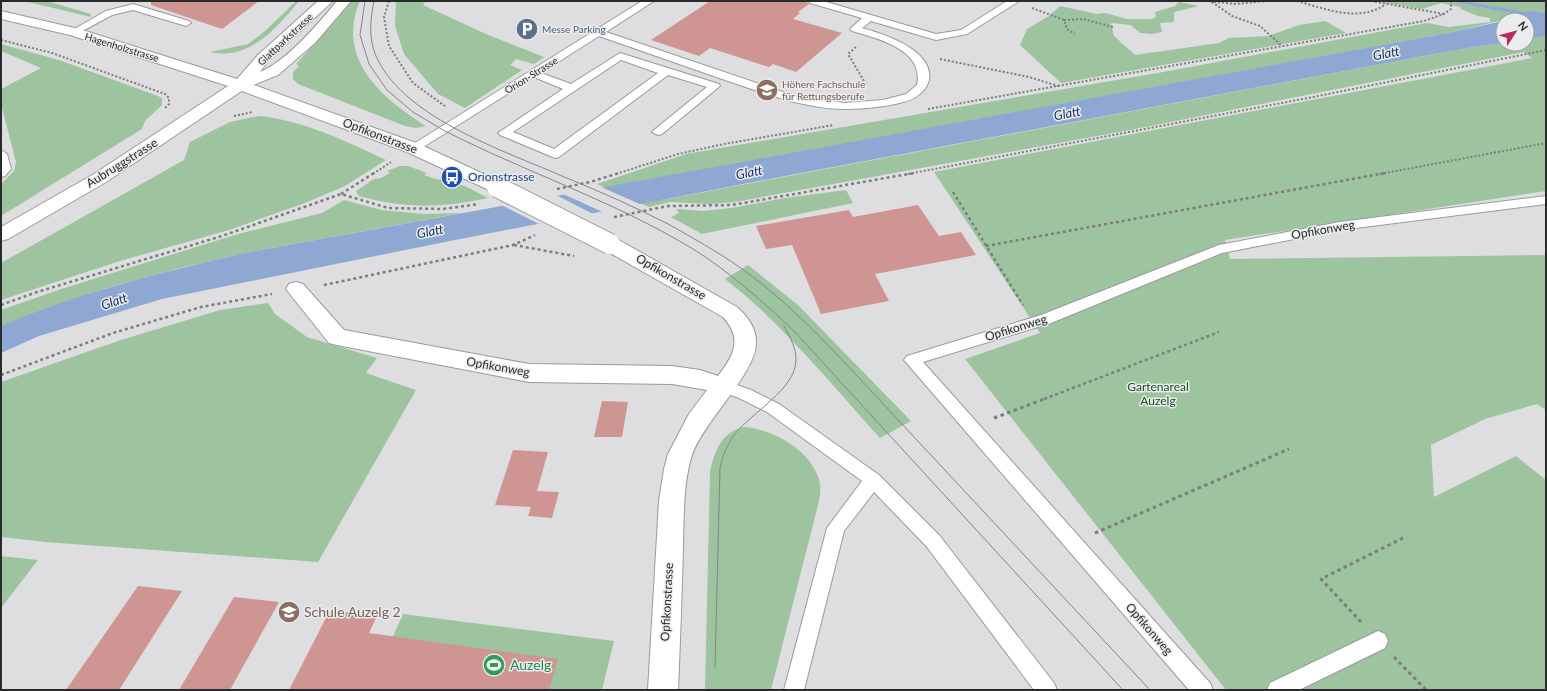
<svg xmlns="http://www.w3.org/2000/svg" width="1547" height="691" viewBox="0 0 1547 691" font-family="Lato,sans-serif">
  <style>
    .green { fill: #9dc49f }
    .water { fill: #8ea7d3 }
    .pier { fill: #dedee0 }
    .building { fill: #cf9592 }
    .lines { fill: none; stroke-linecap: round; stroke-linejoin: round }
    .service-casing { stroke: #9a9a9c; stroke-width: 2 }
    .minor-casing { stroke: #9a9a9c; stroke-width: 2 }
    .tertiary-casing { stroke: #9a9a9c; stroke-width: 2 }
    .path-far2 { stroke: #7d7d7e; stroke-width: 2; stroke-dasharray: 2 2; stroke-linecap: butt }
    .path-far1 { stroke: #7d7d7e; stroke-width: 2.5; stroke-dasharray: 3 3; stroke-linecap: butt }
    .path { stroke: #7d7d7e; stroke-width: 3; stroke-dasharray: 3.5 3.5; stroke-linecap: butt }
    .service { fill: #fff; fill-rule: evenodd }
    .minor { fill: #fff; fill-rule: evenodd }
    .tertiary { fill: #fff; fill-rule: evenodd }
    .tram { stroke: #858687; stroke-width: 1 }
    .minor-bridge-casing { stroke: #9a9a9c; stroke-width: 22; stroke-linecap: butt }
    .minor-bridge { stroke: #fff; stroke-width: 20 }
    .labels { text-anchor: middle; stroke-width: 3; stroke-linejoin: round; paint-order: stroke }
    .far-service-label { font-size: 10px; fill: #4e5e75; stroke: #ebeced; text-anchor: start }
    .far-street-label { font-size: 10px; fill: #292a2a; stroke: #ebeced }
    .far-education-label { font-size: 10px; fill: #785e54; stroke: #ebeced; text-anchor: start }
    .street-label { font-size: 12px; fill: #292a2a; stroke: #ebeced }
    .transit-label { font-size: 12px; fill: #164399; stroke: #ebeced; text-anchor: start }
    .park-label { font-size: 12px; fill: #14501f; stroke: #ebeced }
    .water-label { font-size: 13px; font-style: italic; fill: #163469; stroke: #ebeced }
    .near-education-label { font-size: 14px; fill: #785e54; stroke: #ebeced; text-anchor: start }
    .near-leisure-label { font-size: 14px; fill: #27864d; stroke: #ebeced; text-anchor: start }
  </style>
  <rect width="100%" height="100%" fill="#dedee0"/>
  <g class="green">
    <path d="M24,1H47L91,14V17Z"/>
    <path d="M296,1H299C277,28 249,61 210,52L248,44L264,32Z"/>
    <path d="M348,1H360C335,59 383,99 426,126L416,128L405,126L298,84L293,79V72L299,66L296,64L339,17Z"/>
    <path d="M396,1H426L423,5L486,34L544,57L534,64L516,59L510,65L522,70L465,108L438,94L404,54L395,26Z"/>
    <path d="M1376,1H1448L1522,15L1520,19L1503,20L1448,33L624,185L662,200L1472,47L1503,43L1527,44V39L1546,36V191L1225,240L1230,259L1546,255V410L1537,404L1485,419L1431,445L1434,497L1516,456L1546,480V690H1226L965,359L1040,333L934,172L1532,58L1524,52L1130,130L735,202L711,204L670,202L649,207L597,184L686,154L1163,72L1427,23L1449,27L1490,22V18L1478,16L1461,9L1460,7L1441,3L1422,9Z"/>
    <path d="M1464,1H1546V13L1532,11L1526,13Z"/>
    <path d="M1179,2L1199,6L1174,12V22L1160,23L1162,32L1152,34L1140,33L1131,25L1111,23L1114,36L1135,55L1219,43L1229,38L1268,36L1299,25L1325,21L1346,33L1061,83L1020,45L1027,29L1049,16L1060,6L1097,14L1106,13L1126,19H1152L1156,17L1155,12L1175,6Z"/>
    <path d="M1,44L59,60L158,96L162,98V105L145,121L142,129L1,216V184L14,171L16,162L1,104V89L41,68L1,51Z"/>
    <path d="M259,116C305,121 345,141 386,160L345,186L305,203L229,230L120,261L1,300V263L184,160L190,142L230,122Z"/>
    <path d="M400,166H408L427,173L424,175L439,180L441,178L467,187L488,198C443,208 404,209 359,196L356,191L374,179L381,178L390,173L387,171Z"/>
    <path d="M846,190L853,203L702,234L671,217L679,213L676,209L703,211L731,208L785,198Z"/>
    <path d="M344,200L382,210L424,214L462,213L250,252L180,268L107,288L1,326V310L61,289L238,234L322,213Z"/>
    <path d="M748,265L798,305L911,421L880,438C830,383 783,324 725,279Z"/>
    <path d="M268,303L275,314L307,337L377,358L366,373L416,390L318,562L45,542L1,537V382L121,340L220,310Z"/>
    <path d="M744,427C771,429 806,447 817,474C821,482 821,492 819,501L771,690H705L710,471C715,451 721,432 744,427Z"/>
    <path d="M1,556L38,560L1,608Z"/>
    <path d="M403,614L614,641L602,690H369Z"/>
  </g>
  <g class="water">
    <path d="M1448,1H1464L1526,12L1532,11L1546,13V36L1527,39V20H1511L1519,19L1521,15Z"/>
    <path d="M1503,21V43L1472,47L780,177L455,240L162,299L39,336L1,353V326C81,292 166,271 250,252L1448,33Z"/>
  </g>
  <g class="pier">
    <path d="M601,187L644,206L605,213L563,194Z"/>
    <path d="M556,195L595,215L541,225L501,205Z"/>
  </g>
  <g class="building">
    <path d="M151,1H259L222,29L151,5Z"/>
    <path d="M710,1H806L809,4L798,12L800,13L793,19L842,33L796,72L773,64L769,67L710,48L699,56L651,40Z"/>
    <path d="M918,205L939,236L961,232L976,255L875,274L889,301L821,314L792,245L766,249L756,226L849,210L853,217Z"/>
    <path d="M602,401L628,402L622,437H594Z"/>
    <path d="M513,450L548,452L537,491L559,492L552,518L528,516L531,507L495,505Z"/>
    <path d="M138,586L182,591L119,690H66Z"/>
    <path d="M234,597L279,602L230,690H179Z"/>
    <path d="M330,610L377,616L369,633L558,659L549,690H289Z"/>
  </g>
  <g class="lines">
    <g class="service-casing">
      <g id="service">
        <path d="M642,1H654L606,32L795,96L845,103L883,100L906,94L917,85C925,50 877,38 852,31L850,29L862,18L810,3L808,1H823L936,34L961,30L1007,1H1019L967,34L936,40L871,21L862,28C884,34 934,50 929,80C927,88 921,94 914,98C900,106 862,109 846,109C804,109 764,93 725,80C683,65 641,51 599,36L541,73L571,84L620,53L719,84L720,86L662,134L658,135L652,132L654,130L707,87L668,75L559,157L555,158L500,135L498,133L563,89L534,77L417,151L413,152L407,148ZM621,60L658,73L554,149L513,132Z"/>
        <path d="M133,4L189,21L191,23L186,26L133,10L112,15L77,34L74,35L69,32L106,11Z"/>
        <path d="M1,150L7,154L11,169L5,176L1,177Z"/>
        <path d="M1546,196V204L1340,230L1222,253L1051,323L923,362L1210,683L1213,690H1189L904,360L907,356L1041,315L1219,245L1340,222Z"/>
        <path d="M723,380L751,390L779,404L879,475L939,535L1054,683L1057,690H1034L927,547L874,492L844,531L804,690H784L827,528L862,481L767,412L739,398L717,390L715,386L717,382Z"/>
        <path d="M1378,631L1385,634L1388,641L1385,648L1299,690H1267L1270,683Z"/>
      </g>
    </g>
    <g class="minor-casing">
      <g id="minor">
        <path d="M240,80L419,144L503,183L506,187L503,191L497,193L491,191L407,152L234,88L232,85L234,82Z"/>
        <path d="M610,238L617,239L737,307C747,316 757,329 756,343C756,373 704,421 692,455C683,483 684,516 683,545C682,593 680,642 678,690H648L659,501L664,469L668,454L689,414L707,390L672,384L529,382L337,345L329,343L286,289L289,284L296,282L303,284L344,330L529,364L672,366L700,370L718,376C734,355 743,339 723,317L603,249L600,244L603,239Z"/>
      </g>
    </g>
    <g class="tertiary-casing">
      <path id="tertiary" d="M318,1H333L268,61L260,72C286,62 319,23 337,1H351L315,43L278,75L246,88L106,182L8,239L1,241V227L94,174L228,86L70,35L1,19V11L79,29L237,79L258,55Z"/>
    </g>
    <g class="path-far2">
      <path d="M389,1L384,17L389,46L413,83L445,106"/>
      <path d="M1206,1L1236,4L1266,1"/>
      <path d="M1297,1C1326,9 1359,23 1386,4"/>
      <path d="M1371,1L1444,14"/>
      <path d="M1212,2L1232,16L1260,26L1282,46"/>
      <path d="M1032,8L1064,20L1067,29L1075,34"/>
      <path d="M1064,20L1083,19L1113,27"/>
      <path d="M1,40L52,53L165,94L169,98V104L165,108"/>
      <path d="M856,47L848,54L867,86"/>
      <path d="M940,59L1029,77L1058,86"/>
      <path d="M928,109L1424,21L1444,14L1451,9V1"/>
      <path d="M234,116L253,112"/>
      <path d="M373,174L391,162"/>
      <path d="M616,174L678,154L724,144L834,125"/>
      <path d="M908,174L1313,97L1546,50"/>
      <path d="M1380,174L1546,143"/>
    </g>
    <g class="path-far1">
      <path d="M557,189L590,182L619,173"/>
      <path d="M953,192L1023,305"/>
      <path d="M341,194L374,173"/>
      <path d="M614,217L668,206L732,205L914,173"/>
      <path d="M514,245L574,256"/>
      <path d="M986,246L1385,173"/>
      <path d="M324,285L513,245L535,235"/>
      <path d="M1,305L34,293L222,236L341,194L388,208L443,209L479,204"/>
      <path d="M1,375L113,333L201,307L272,294"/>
      <path d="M1044,399L1219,332"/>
    </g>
    <g class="path">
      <path d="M994,418L1047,398"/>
      <path d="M1095,533L1289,449"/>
      <path d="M1361,622L1321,579L1405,537"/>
      <path d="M1394,657L1426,690"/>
    </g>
    <use href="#service" class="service"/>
    <use href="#minor" class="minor"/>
    <use href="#tertiary" class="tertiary"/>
    <g class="tram">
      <path d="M365,1L360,35L369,64L387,90L413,112L443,130C525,172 614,201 693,249C730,272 762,301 794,331L1123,690"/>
      <path d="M374,1C370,21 368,41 378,60C407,119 505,151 562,176C599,191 635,207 670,225C693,238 716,251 738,266C778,294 813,329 846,364L1150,690"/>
      <path d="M715,667L720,468C723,455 727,444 735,434C751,413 796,389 796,360C796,347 790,337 784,326"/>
    </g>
    <g class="minor-bridge-casing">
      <path id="minor-bridge" d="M497,187L610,244"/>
    </g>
    <use href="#minor-bridge" class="minor-bridge"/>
  </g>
  <defs>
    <g id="parking-disc" transform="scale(1.15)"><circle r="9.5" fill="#5c6f8a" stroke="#ebeced"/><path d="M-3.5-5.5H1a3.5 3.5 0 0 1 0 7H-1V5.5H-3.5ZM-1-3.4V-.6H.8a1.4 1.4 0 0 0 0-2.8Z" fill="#fff"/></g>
    <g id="school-disc" transform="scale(1.15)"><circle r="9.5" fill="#8d6e63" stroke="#ebeced"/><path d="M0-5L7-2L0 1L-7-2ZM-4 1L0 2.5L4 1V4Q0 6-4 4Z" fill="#fff"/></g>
    <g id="bus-disc" transform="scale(1.15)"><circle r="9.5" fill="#1a4fb4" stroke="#ebeced"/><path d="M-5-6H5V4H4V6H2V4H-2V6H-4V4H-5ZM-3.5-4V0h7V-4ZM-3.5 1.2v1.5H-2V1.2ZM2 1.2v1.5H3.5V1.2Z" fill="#fff"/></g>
    <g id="stadium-disc" transform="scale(1.15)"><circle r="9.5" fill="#2e9e5b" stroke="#ebeced"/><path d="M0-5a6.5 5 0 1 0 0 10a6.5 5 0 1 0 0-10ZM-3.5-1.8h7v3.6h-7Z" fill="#fff"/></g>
  </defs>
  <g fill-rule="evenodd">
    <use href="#parking-disc" x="527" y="29"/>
    <use href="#school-disc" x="767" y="90"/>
    <use href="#bus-disc" x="452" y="177"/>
    <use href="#school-disc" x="289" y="612"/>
    <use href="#stadium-disc" x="494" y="665"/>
  </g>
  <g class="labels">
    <g class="far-service-label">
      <text x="542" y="33">Messe Parking</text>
    </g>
    <g class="far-street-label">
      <text transform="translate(285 39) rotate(-43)" y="4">Glattparkstrasse</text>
      <text transform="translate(122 47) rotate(17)" y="4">Hagenholzstrasse</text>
      <text transform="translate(531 75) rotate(-32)" y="4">Orion-Strasse</text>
    </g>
    <g class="far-education-label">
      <text x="782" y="88">Höhere Fachschule<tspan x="782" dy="12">für Rettungsberufe</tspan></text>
    </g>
    <g class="street-label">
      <text transform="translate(380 136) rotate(21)" y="4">Opfikonstrasse</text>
      <text transform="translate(122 163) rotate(-32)" y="4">Aubruggstrasse</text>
      <text transform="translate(1323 230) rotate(-10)" y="4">Opfikonweg</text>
      <text transform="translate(671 277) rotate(30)" y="4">Opfikonstrasse</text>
      <text transform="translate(1016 328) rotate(-17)" y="4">Opfikonweg</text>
      <text transform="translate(498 367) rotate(10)" y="4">Opfikonweg</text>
      <text transform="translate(667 602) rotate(-87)" y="4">Opfikonstrasse</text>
      <text transform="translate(1149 629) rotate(49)" y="4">Opfikonweg</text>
    </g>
    <g class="transit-label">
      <text x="468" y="181">Orionstrasse</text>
    </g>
    <g class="park-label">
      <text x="1158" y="391">Gartenareal<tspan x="1158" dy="14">Auzelg</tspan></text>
    </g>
    <g class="water-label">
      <text transform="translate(1386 53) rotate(-11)" y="5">Glatt</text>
      <text transform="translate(1067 113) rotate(-11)" y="5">Glatt</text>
      <text transform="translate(749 172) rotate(-11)" y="5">Glatt</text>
      <text transform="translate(430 231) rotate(-11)" y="5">Glatt</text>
      <text transform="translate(114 301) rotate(-19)" y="5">Glatt</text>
    </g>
    <g class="near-education-label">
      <text x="304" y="617">Schule Auzelg 2</text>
    </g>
    <g class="near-leisure-label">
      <text x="510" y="670">Auzelg</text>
    </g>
  </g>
  <rect width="1547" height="691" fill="none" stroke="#292a2a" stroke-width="4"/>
  <g transform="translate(1515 32) rotate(54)"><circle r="19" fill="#ebeced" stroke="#9d9e9f"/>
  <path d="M0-3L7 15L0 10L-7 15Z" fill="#b82a5c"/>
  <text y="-6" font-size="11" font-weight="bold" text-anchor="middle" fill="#292a2a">N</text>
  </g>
</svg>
